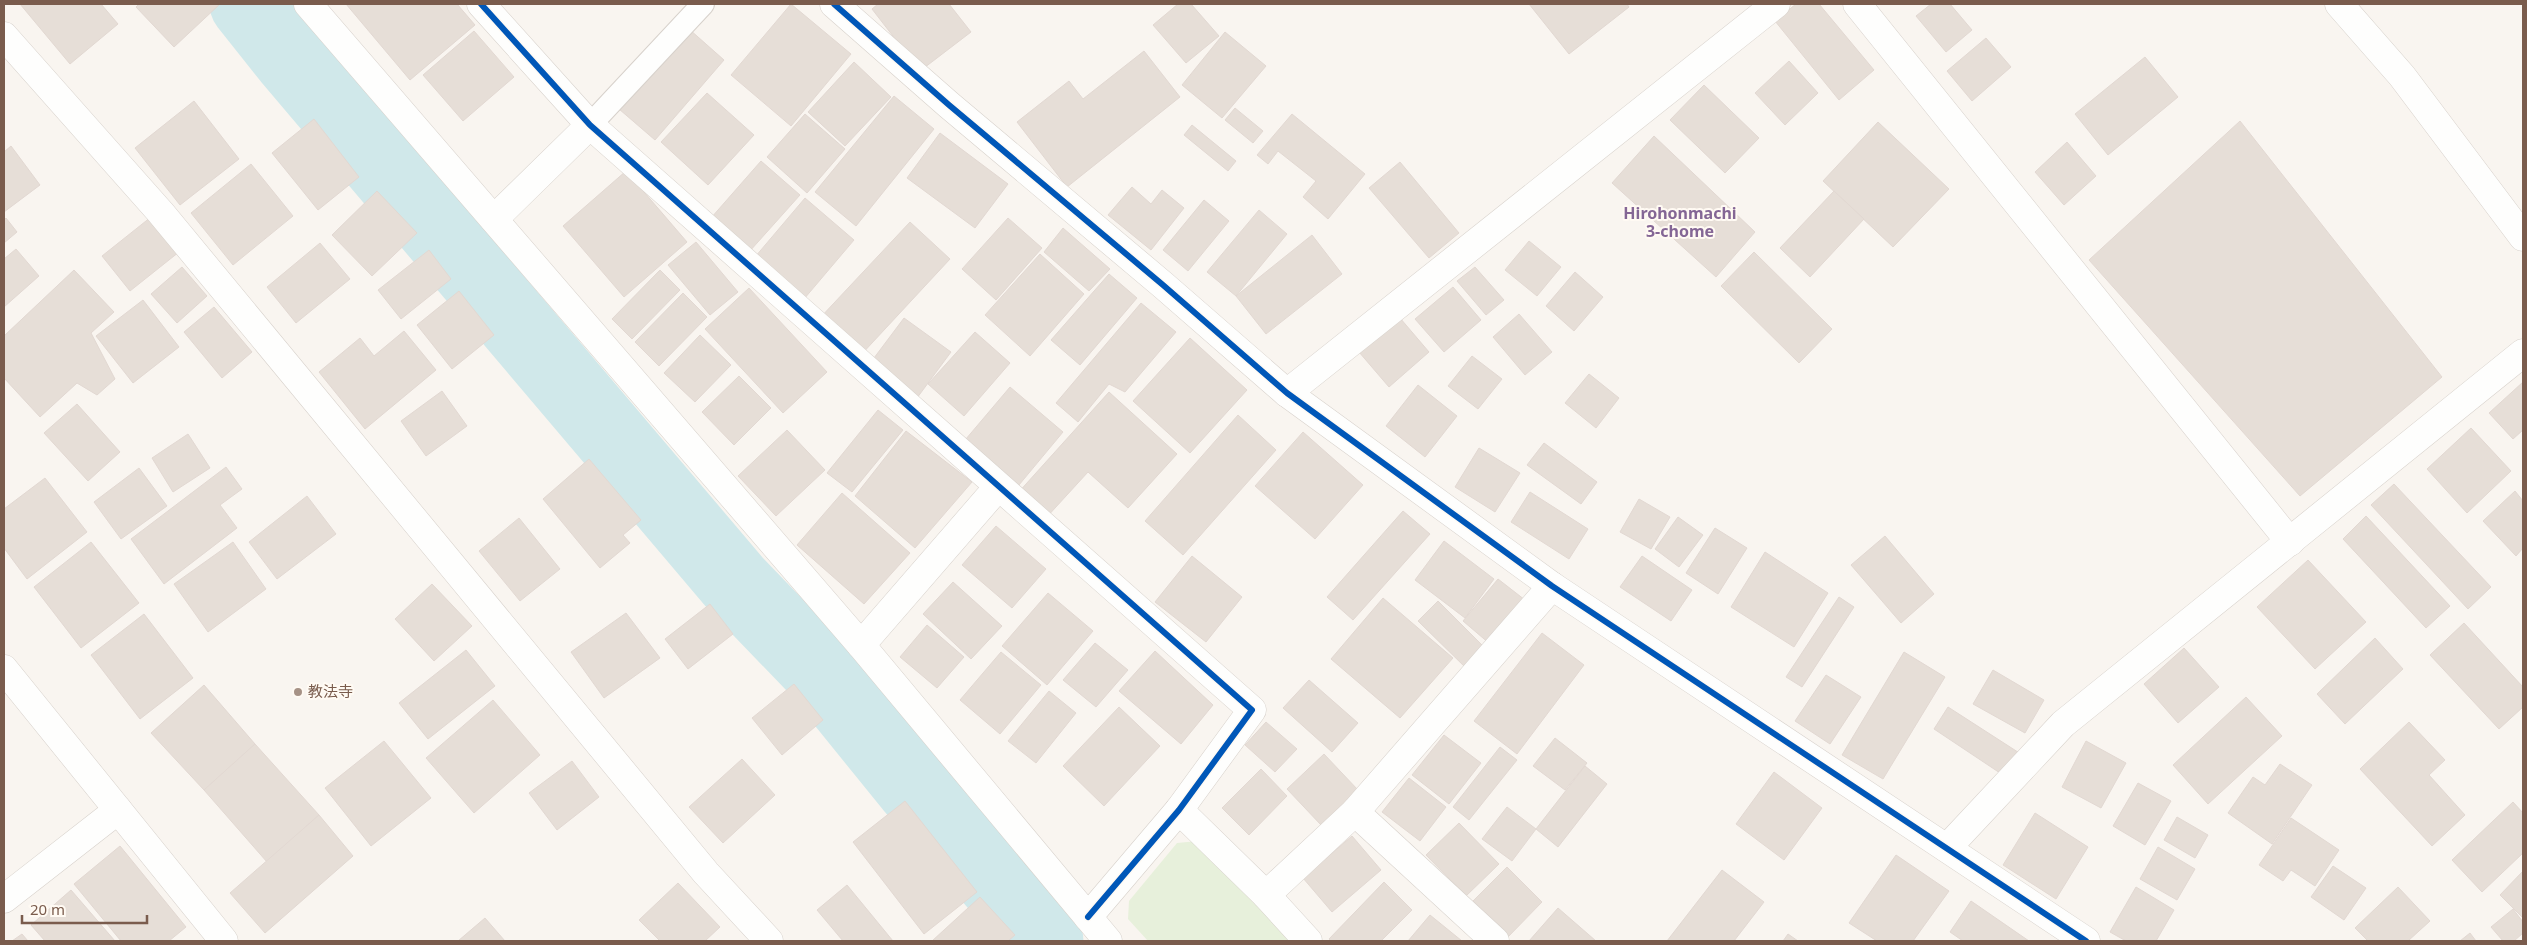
<svg xmlns="http://www.w3.org/2000/svg" width="2527" height="945" viewBox="0 0 2527 945" font-family="'Noto Sans','Noto Sans JP',sans-serif">
  <style>
    .green { fill: #e7f0db }
    .lines { fill: none; stroke-linecap: round; stroke-linejoin: round }
    .river { stroke: #d0e8ea; stroke-width: 75 }
    .building { fill: #e6ded7; stroke: #e2d8d2 }
    .service-casing { stroke: #d7d1cb; stroke-width: 24 }
    .minor-casing { stroke: #d7d1cb; stroke-width: 29 }
    .tertiary-casing { stroke: #d7d1cb; stroke-width: 29 }
    .service { stroke: #fefefd; stroke-width: 22 }
    .minor { stroke: #fefefd; stroke-width: 28 }
    .tertiary { stroke: #fefefd; stroke-width: 28 }
    .cycleway-casing { stroke: #fffaf3; stroke-width: 9 }
    .cycleway { stroke: #0057b8; stroke-width: 6 }
    .poi-dot { fill: #a69286; stroke: #fffaf3; stroke-width: 2 }
    .labels { text-anchor: middle; stroke-width: 4; stroke-linejoin: round; paint-order: stroke }
    .poi-label { font-size: 15px; fill: #7a5c4d; stroke: #fffaf3; text-anchor: start }
    .neighbourhood-label { font-size: 16px; font-weight: bold; fill: #846695; stroke: #fffaf3 }
  </style>
  <rect width="100%" height="100%" fill="#f9f5f0"/>
  <path class="green" d="M1198,841L1291,941H1148L1128,919L1129,901L1177,843Z"/>
  <g class="lines">
    <path class="river" d="M247,4L290,58L735,583L814,665L912,786L1046,941"/>
  </g>
  <g class="building">
    <path d="M20,4H101L118,24L70,64Z"/>
    <path d="M139,4H220L174,47L136,7Z"/>
    <path d="M346,4H457L475,25L410,80Z"/>
    <path d="M791,4L851,54L791,126L731,75Z"/>
    <path d="M878,4H949L971,32L920,71L872,9Z"/>
    <path d="M1178,4H1191L1219,36L1186,63L1153,25Z"/>
    <path d="M1529,4H1627L1629,7L1569,54Z"/>
    <path d="M1796,4H1819L1874,70L1839,100L1775,21Z"/>
    <path d="M1931,4H1950L1972,30L1946,52L1916,16Z"/>
    <path d="M689,29L724,60L655,140L619,109Z"/>
    <path d="M474,31L514,77L463,121L423,75Z"/>
    <path d="M1225,32L1266,66L1222,118L1182,85Z"/>
    <path d="M1986,38L2011,67L1972,101L1947,71Z"/>
    <path d="M1144,51L1180,97L1067,187L1017,122L1069,81L1083,99Z"/>
    <path d="M2145,57L2178,97L2108,155L2075,114Z"/>
    <path d="M1789,61L1818,93L1785,125L1755,93Z"/>
    <path d="M854,62L891,97L845,146L808,112Z"/>
    <path d="M1704,85L1759,138L1725,173L1670,120Z"/>
    <path d="M707,93L754,135L708,185L661,142Z"/>
    <path d="M894,96L934,129L856,226L815,192Z"/>
    <path d="M194,101L239,159L180,205L135,148Z"/>
    <path d="M1235,108L1263,131L1253,143L1225,120Z"/>
    <path d="M805,114L845,149L807,193L767,157Z"/>
    <path d="M1292,114L1365,174L1328,219L1303,197L1316,181L1278,151L1268,164L1257,155Z"/>
    <path d="M314,119L359,177L318,210L272,153Z"/>
    <path d="M2240,121L2442,377L2300,496L2089,260Z"/>
    <path d="M1878,122L1949,189L1893,247L1823,181Z"/>
    <path d="M1192,125L1236,161L1228,171L1184,135Z"/>
    <path d="M940,133L1008,184L975,228L907,178Z"/>
    <path d="M1654,136L1755,232L1716,277L1612,183Z"/>
    <path d="M2067,142L2096,176L2064,205L2035,172Z"/>
    <path d="M11,146L40,185L4,212V152Z"/>
    <path d="M761,161L800,195L749,252L711,218Z"/>
    <path d="M1400,162L1459,233L1429,258L1369,188Z"/>
    <path d="M251,164L293,216L233,265L191,213Z"/>
    <path d="M626,171L687,242L624,297L563,226Z"/>
    <path d="M1132,187L1151,204L1162,190L1184,208L1151,250L1108,215Z"/>
    <path d="M377,191L417,233L372,276L332,235Z"/>
    <path d="M1834,191L1864,219L1810,277L1780,248Z"/>
    <path d="M805,198L854,240L804,299L755,257Z"/>
    <path d="M1204,200L1229,221L1188,271L1163,250Z"/>
    <path d="M1259,210L1287,234L1236,296L1207,272Z"/>
    <path d="M151,217L179,252L130,291L102,256Z"/>
    <path d="M6,218L17,232L4,243V220Z"/>
    <path d="M1008,218L1042,248L996,300L962,269Z"/>
    <path d="M910,222L950,259L859,357L819,319Z"/>
    <path d="M1063,228L1110,269L1089,291L1044,252Z"/>
    <path d="M1312,235L1342,274L1266,334L1236,296Z"/>
    <path d="M1529,241L1561,267L1537,296L1505,270Z"/>
    <path d="M696,242L738,292L710,315L668,265Z"/>
    <path d="M320,243L350,279L296,323L267,287Z"/>
    <path d="M16,249L39,276L4,307V259Z"/>
    <path d="M429,250L451,279L401,319L378,290Z"/>
    <path d="M1754,252L1832,329L1799,363L1721,286Z"/>
    <path d="M1040,254L1084,294L1030,356L985,315Z"/>
    <path d="M182,267L207,296L177,323L151,294Z"/>
    <path d="M1475,267L1504,300L1486,315L1457,281Z"/>
    <path d="M74,270L114,312L91,333L115,379L97,395L77,383L40,417L4,378V336Z"/>
    <path d="M660,270L680,290L632,339L612,319Z"/>
    <path d="M1575,272L1603,297L1574,331L1546,306Z"/>
    <path d="M1109,274L1137,298L1080,365L1051,340Z"/>
    <path d="M1453,287L1481,320L1444,352L1415,319Z"/>
    <path d="M749,288L827,372L783,413L705,329Z"/>
    <path d="M459,291L494,335L452,369L417,325Z"/>
    <path d="M683,293L707,317L659,366L635,342Z"/>
    <path d="M143,300L179,347L133,383L96,336Z"/>
    <path d="M1141,303L1176,332L1125,392L1109,384L1078,422L1056,403Z"/>
    <path d="M214,307L252,352L222,378L184,332Z"/>
    <path d="M1519,314L1552,352L1525,375L1493,337Z"/>
    <path d="M904,318L951,352L914,402L868,366Z"/>
    <path d="M1400,318L1429,352L1389,387L1359,352Z"/>
    <path d="M404,331L436,370L365,429L319,372L360,338L374,356Z"/>
    <path d="M975,332L1010,363L964,416L928,384Z"/>
    <path d="M700,335L731,365L695,402L664,373Z"/>
    <path d="M1190,338L1247,390L1190,453L1133,401Z"/>
    <path d="M1472,356L1502,379L1478,409L1448,386Z"/>
    <path d="M1589,374L1619,398L1596,428L1565,403Z"/>
    <path d="M739,376L771,408L734,445L702,412Z"/>
    <path d="M2523,382V430L2513,439L2489,413Z"/>
    <path d="M1418,385L1457,416L1425,457L1386,426Z"/>
    <path d="M1010,387L1063,432L1014,491L960,446Z"/>
    <path d="M442,391L467,426L426,456L401,421Z"/>
    <path d="M1109,392L1177,454L1128,508L1088,472L1045,519L1017,494Z"/>
    <path d="M77,404L120,452L88,481L44,433Z"/>
    <path d="M878,410L903,430L852,492L827,473Z"/>
    <path d="M1238,415L1276,450L1183,555L1145,521Z"/>
    <path d="M2471,428L2511,471L2467,513L2427,469Z"/>
    <path d="M787,430L825,470L776,516L738,476Z"/>
    <path d="M906,431L972,482L915,548L855,496Z"/>
    <path d="M1303,432L1363,485L1315,539L1255,486Z"/>
    <path d="M188,434L210,468L173,492L152,458Z"/>
    <path d="M1544,443L1597,482L1581,504L1527,465Z"/>
    <path d="M1479,448L1520,473L1495,512L1455,487Z"/>
    <path d="M589,459L641,520L623,535L630,543L600,568L543,499Z"/>
    <path d="M226,467L242,489L220,505L237,528L164,584L131,539Z"/>
    <path d="M139,468L167,506L121,539L94,502Z"/>
    <path d="M45,478L87,532L27,579L4,548V509Z"/>
    <path d="M2394,484L2491,587L2468,609L2371,505Z"/>
    <path d="M2515,491L2523,501V548L2516,556L2483,521Z"/>
    <path d="M1530,492L1588,529L1569,559L1511,522Z"/>
    <path d="M842,493L910,553L864,604L797,545Z"/>
    <path d="M307,496L336,534L277,579L249,542Z"/>
    <path d="M1639,499L1670,517L1651,549L1620,532Z"/>
    <path d="M1403,511L1430,534L1353,620L1327,597Z"/>
    <path d="M2366,516L2450,606L2426,628L2343,539Z"/>
    <path d="M1678,517L1703,535L1679,567L1655,549Z"/>
    <path d="M519,518L560,569L520,601L479,551Z"/>
    <path d="M996,526L1046,569L1012,608L962,565Z"/>
    <path d="M1715,528L1747,548L1718,594L1686,573Z"/>
    <path d="M1885,536L1934,594L1901,623L1851,565Z"/>
    <path d="M1444,541L1494,579L1465,618L1415,580Z"/>
    <path d="M91,542L139,603L81,648L34,587Z"/>
    <path d="M233,542L266,589L208,632L174,584Z"/>
    <path d="M1765,552L1828,593L1794,647L1731,607Z"/>
    <path d="M1192,556L1242,597L1206,642L1155,602Z"/>
    <path d="M1642,556L1692,590L1671,621L1620,587Z"/>
    <path d="M2308,560L2366,622L2315,669L2257,607Z"/>
    <path d="M1498,579L1525,600L1490,644L1463,621Z"/>
    <path d="M953,582L1002,626L971,659L923,614Z"/>
    <path d="M432,584L472,626L434,661L395,619Z"/>
    <path d="M1048,593L1093,631L1047,685L1002,646Z"/>
    <path d="M1839,597L1854,607L1802,687L1786,677Z"/>
    <path d="M1383,598L1453,658L1400,718L1331,659Z"/>
    <path d="M1438,601L1486,649L1467,669L1418,621Z"/>
    <path d="M710,604L733,634L688,669L665,639Z"/>
    <path d="M626,613L660,658L604,698L571,652Z"/>
    <path d="M144,614L193,678L140,719L91,655Z"/>
    <path d="M2464,623L2523,687V707L2499,729L2430,655Z"/>
    <path d="M927,625L964,657L937,688L900,657Z"/>
    <path d="M1542,633L1584,665L1517,754L1474,721Z"/>
    <path d="M2375,638L2403,669L2345,724L2317,694Z"/>
    <path d="M1095,643L1128,670L1096,707L1063,680Z"/>
    <path d="M2184,648L2219,687L2178,723L2144,684Z"/>
    <path d="M466,650L495,686L428,739L399,703Z"/>
    <path d="M1155,651L1213,705L1181,744L1119,691Z"/>
    <path d="M1001,652L1041,685L1000,734L960,700Z"/>
    <path d="M1904,652L1945,677L1883,779L1842,755Z"/>
    <path d="M1993,670L2044,700L2025,733L1973,704Z"/>
    <path d="M1826,675L1861,697L1830,744L1795,721Z"/>
    <path d="M1309,680L1358,723L1332,752L1283,708Z"/>
    <path d="M794,684L823,720L782,755L752,718Z"/>
    <path d="M204,685L255,744L204,790L151,733Z"/>
    <path d="M1049,691L1076,713L1036,763L1008,741Z"/>
    <path d="M2246,697L2282,736L2208,804L2173,765Z"/>
    <path d="M493,700L540,755L474,813L426,758Z"/>
    <path d="M1119,707L1160,746L1104,806L1063,766Z"/>
    <path d="M1948,707L2024,756L2009,779L1934,729Z"/>
    <path d="M1266,722L1297,749L1275,772L1245,745Z"/>
    <path d="M2409,722L2445,760L2429,775L2465,815L2432,846L2360,769Z"/>
    <path d="M1444,735L1481,763L1449,804L1412,775Z"/>
    <path d="M1555,738L1587,763L1565,790L1533,766Z"/>
    <path d="M384,741L431,798L371,846L325,788Z"/>
    <path d="M2086,741L2126,763L2101,808L2062,787Z"/>
    <path d="M255,744L319,815L267,862L204,790Z"/>
    <path d="M1500,747L1517,760L1469,820L1453,807Z"/>
    <path d="M1324,754L1358,790L1321,825L1287,789Z"/>
    <path d="M742,759L775,795L723,843L689,807Z"/>
    <path d="M572,761L599,797L557,830L529,793Z"/>
    <path d="M2280,764L2312,785L2272,844L2228,813L2253,777L2265,785Z"/>
    <path d="M1585,766L1607,784L1558,847L1536,829Z"/>
    <path d="M1261,769L1287,796L1249,835L1222,808Z"/>
    <path d="M1774,772L1822,808L1784,860L1736,824Z"/>
    <path d="M1409,778L1446,807L1420,841L1382,812Z"/>
    <path d="M2138,783L2171,801L2145,845L2113,826Z"/>
    <path d="M905,801L977,892L924,934L853,842Z"/>
    <path d="M2513,802L2523,813V853L2482,892L2452,860Z"/>
    <path d="M1507,807L1536,829L1512,861L1482,839Z"/>
    <path d="M2035,813L2088,847L2056,899L2003,865Z"/>
    <path d="M319,815L353,856L265,933L230,893Z"/>
    <path d="M2177,817L2208,835L2195,858L2164,840Z"/>
    <path d="M2291,818L2339,850L2315,886L2291,870L2283,881L2259,865Z"/>
    <path d="M1459,823L1499,864L1466,896L1426,855Z"/>
    <path d="M1352,836L1381,870L1332,912L1303,878Z"/>
    <path d="M120,846L186,927L169,941H121L74,884Z"/>
    <path d="M2158,847L2195,869L2177,900L2140,879Z"/>
    <path d="M1896,855L1949,891L1913,941H1877L1849,923Z"/>
    <path d="M2333,866L2366,888L2344,920L2311,897Z"/>
    <path d="M1507,867L1542,902L1507,938L1472,902Z"/>
    <path d="M1722,870L1764,902L1734,941H1667Z"/>
    <path d="M2523,871V918L2500,895Z"/>
    <path d="M1384,882L1412,910L1381,941H1331L1329,939Z"/>
    <path d="M678,883L720,927L705,941H660L639,920Z"/>
    <path d="M847,885L893,941H843L817,910Z"/>
    <path d="M2136,887L2174,910L2156,941H2126L2110,932Z"/>
    <path d="M2398,887L2430,921L2408,941H2368L2355,928Z"/>
    <path d="M71,890L115,941H45L31,925Z"/>
    <path d="M980,897L1015,935L1008,941H932Z"/>
    <path d="M1971,901L2029,941H1963L1950,932Z"/>
    <path d="M1558,908L1596,941H1529Z"/>
    <path d="M2513,909L2523,922V933L2514,941H2503L2491,927Z"/>
    <path d="M1430,915L1462,941H1408Z"/>
    <path d="M485,918L505,941H458Z"/>
    <path d="M2470,933L2476,941H2460Z"/>
    <path d="M22,934L28,941H12Z"/>
    <path d="M1788,934L1798,941H1783Z"/>
  </g>
  <g class="lines">
    <g class="service-casing">
      <path id="service" d="M590,125L703,4"/>
    </g>
    <g class="minor-casing">
      <g id="minor">
        <path d="M481,4L590,125L1252,710L1179,810L1088,917"/>
        <path d="M1857,4L2290,542"/>
        <path d="M2339,4L2402,76L2523,237"/>
        <path d="M4,36L161,213L706,873L769,941"/>
        <path d="M494,219L590,125"/>
        <path d="M1287,393L1776,4"/>
        <path d="M861,645L998,487"/>
        <path d="M4,669L224,941"/>
        <path d="M1179,810L1266,895L1308,941"/>
        <path d="M1355,812L1495,941"/>
        <path d="M1947,848L2063,724L2523,353"/>
        <path d="M1266,895L1355,812L1552,586"/>
        <path d="M4,899L118,810"/>
      </g>
    </g>
    <g class="tertiary-casing">
      <g id="tertiary">
        <path d="M308,4L861,645L1108,941"/>
        <path d="M834,4L949,105L1163,285L1287,393L1552,586L2086,941"/>
      </g>
    </g>
    <use href="#service" class="service"/>
    <use href="#minor" class="minor"/>
    <use href="#tertiary" class="tertiary"/>
    <g class="cycleway-casing">
      <g id="cycleway">
        <path d="M481,4L590,125L1252,710L1179,810L1088,917"/>
        <path d="M834,4L949,105L1163,285L1287,393L1552,586L2086,941"/>
      </g>
    </g>
    <use href="#cycleway" class="cycleway"/>
  </g>
  <circle class="poi-dot" cx="298" cy="692" r="5"/>
  <g class="labels">
    <g class="poi-label">
      <text x="308" y="697">教法寺</text>
    </g>
    <g class="neighbourhood-label">
      <text x="1680" y="219">Hirohonmachi<tspan x="1680" dy="18">3-chome</tspan></text>
    </g>
  </g>
  <rect width="2527" height="945" fill="none" stroke="#7a5c4d" stroke-width="10"/>
  <path d="M22 915v8h125v-8" fill="none" stroke="#7a5c4d" stroke-width="2.5"/>
  <text x="30" y="915" font-size="15" fill="#7a5c4d" stroke="#fffaf3" stroke-width="4" paint-order="stroke">20 m</text>
</svg>
